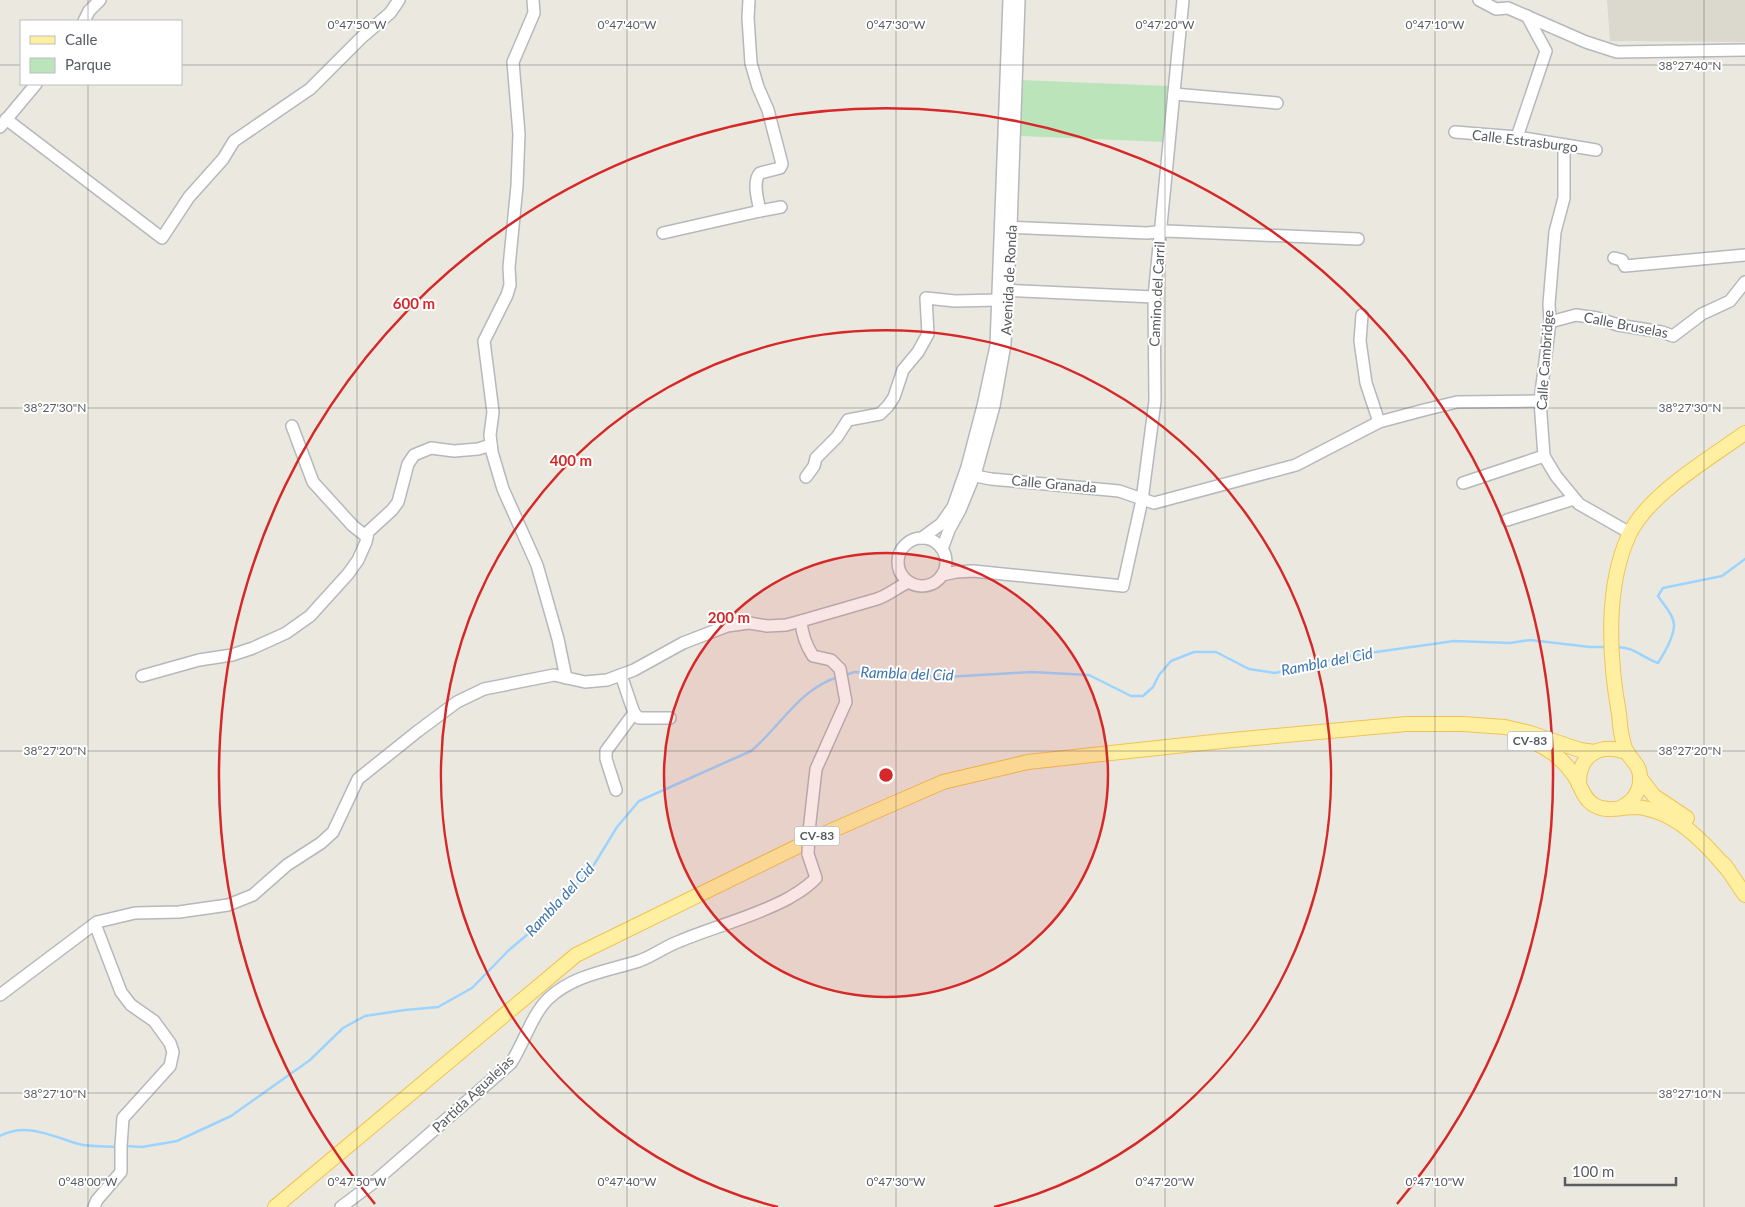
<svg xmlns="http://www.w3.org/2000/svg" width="1745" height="1207" viewBox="0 0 1745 1207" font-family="Lato,sans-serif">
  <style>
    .education { fill: #dbd8cd }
    .green { fill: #bbe4bb }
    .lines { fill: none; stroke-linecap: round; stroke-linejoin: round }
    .stream { stroke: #9cd4ff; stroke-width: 2.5 }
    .minor-casing { stroke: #b5b8bc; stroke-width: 14 }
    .major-casing { stroke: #f1c353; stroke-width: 16 }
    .minor { stroke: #fff; stroke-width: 11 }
    .major { stroke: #ffefa1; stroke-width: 14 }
    .minor-bridge-casing { stroke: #b5b8bc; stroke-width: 14; stroke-linecap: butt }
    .minor-bridge { stroke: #fff; stroke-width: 11 }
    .ticks { fill: none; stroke: #585c60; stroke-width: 1; stroke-opacity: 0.45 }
    .ring { fill: none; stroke: #d62828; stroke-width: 2.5 }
    .labels { text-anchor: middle; stroke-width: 4; stroke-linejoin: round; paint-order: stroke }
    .shield { fill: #fff; stroke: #8a8d90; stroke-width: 1 }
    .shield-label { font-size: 12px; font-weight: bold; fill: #585c60 }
    .street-label { font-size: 14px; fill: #585c60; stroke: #fff }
    .water-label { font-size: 15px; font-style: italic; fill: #3a74af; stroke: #fff }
    .ticks-label { font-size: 12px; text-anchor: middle; fill: #585c60; stroke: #fff; stroke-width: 4; stroke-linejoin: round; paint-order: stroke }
    .centre { fill: #d62828; stroke: #fff; stroke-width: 2.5 }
    .ring-label { font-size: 15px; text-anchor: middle; font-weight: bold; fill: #d62828; stroke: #fff; stroke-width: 4; stroke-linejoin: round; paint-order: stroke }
  </style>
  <rect width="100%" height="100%" fill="#ebe9df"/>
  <path class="education" d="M1607,0H1745V42L1610,41Z"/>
  <path class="green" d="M1021,80L1169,86L1164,142L1020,136Z"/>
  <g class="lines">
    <g class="stream">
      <path d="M1617,647C1634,647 1643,658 1658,663C1665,652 1674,637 1674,625C1674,615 1663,604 1658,596L1663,588L1722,576L1745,559"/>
      <path d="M845,675L855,672L946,677L1031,672L1089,675L1131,696H1143L1153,687L1159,675L1171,661L1194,652H1216L1249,669L1275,673L1355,655L1454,641L1510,643L1530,640L1590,647H1607"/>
      <path d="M0,1136C27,1122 51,1136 79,1144C90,1147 105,1146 117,1147"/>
      <path d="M125,1146L142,1147L177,1141L231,1116L310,1060L343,1028L365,1016L405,1010L438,1007L472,988L509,950L541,923L592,868L617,827L639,801L751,751C780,727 799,689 838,677"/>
    </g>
    <g class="minor-casing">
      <g id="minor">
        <path d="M533,0L534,13L513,62L519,134L517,186L509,267L510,285L507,295L484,341L493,412L490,435L492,452L503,489L537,565L558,639L566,678"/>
        <path d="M749,0L748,18L751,63L758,87L768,110L782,164L780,168L760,173C752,182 758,200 760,211L781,207"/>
        <path d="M1479,0L1496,9L1508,8L1586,42L1617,52L1745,50"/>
        <path d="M84,21L89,11L100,0"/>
        <path d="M1174,94L1277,103"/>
        <path d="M6,119L162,238L189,197L223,159L234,141L310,89L361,38L390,13L399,0"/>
        <path d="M0,127L36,84"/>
        <path d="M1455,132L1517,137L1596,150"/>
        <path d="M1517,137L1546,51L1527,16"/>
        <path d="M1564,146V198L1555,232L1549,304L1550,322L1540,401L1544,456L1556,476L1579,504L1630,533"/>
        <path d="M1006,227L1147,233L1166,231L1358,239"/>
        <path d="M663,233L760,211"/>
        <path d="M1614,258L1622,260L1625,266L1745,255"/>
        <path d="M1001,290L1154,297"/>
        <path d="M1362,315L1360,341L1366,383L1379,422"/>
        <path d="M1550,322L1576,315L1597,318L1618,325L1662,332L1673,336L1702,314L1730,301L1745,282"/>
        <path d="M292,426L313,482L353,526L367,537"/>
        <path d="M965,474L991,479L1119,491L1154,503L1296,465L1379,422L1424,410L1457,402L1540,401"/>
        <path d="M806,477L814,466L816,458L837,437L848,420L880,414L888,406L894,397L903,370L918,352L928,334L926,298L955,301L999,300"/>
        <path d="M1463,483L1544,456"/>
        <path d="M1507,520L1574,499"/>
        <path d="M922,538L941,524L953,507L967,467L983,406L996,346L1009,0"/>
        <circle cx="922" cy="562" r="24"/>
        <path d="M942,549L949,530L960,510L976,471L994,406L1005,344L1011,227L1019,0"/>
        <path d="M942,575L956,572L973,571L1123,586L1142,500L1155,401L1154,297L1183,0"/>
        <path d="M142,676L199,660L232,655L253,648L286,633L310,616L348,574L358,560L366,542L368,532L392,510L398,502L408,464L414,455L431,448L454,451L478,449L491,445"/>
        <path d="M634,713L639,718H670"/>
        <path d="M616,790L606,759V751L634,713L621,675"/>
        <path d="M809,831L816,769L846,702L840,669L831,660L813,656C805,644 802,634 801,621L877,599C889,595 897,587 909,582"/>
        <path d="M0,995L97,922L135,913L179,912L228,905L253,895L287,865L321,843L333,832L358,779L418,731L457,702L484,689L554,675L585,682L607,680L634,670L683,643L727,626L749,623L767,626L786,625L801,621"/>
        <path d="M94,1207L97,1200L121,1172V1146L123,1118L170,1066L173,1052L170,1043L154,1021L131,1005L121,992L95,924"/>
        <path d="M341,1207L373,1183L511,1063C524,1043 532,1014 549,998C574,975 607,971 639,961C653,956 666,946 680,941C716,926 754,917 789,898C799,892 808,887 816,878L808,854"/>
      </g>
    </g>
    <g class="major-casing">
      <g id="major">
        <path d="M1527,740C1546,746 1562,758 1573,774C1581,784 1582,798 1594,805C1607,813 1621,807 1635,807C1674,809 1704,842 1728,870"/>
        <path d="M1641,779L1654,796L1687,818"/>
        <path d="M1579,785C1578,754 1601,742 1628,753"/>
        <path d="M1622,807C1633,801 1641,791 1640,777C1640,765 1631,760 1626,751C1624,747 1623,741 1622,737C1620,729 1620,722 1619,714C1609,658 1605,587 1629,535C1647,495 1710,458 1745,433"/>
        <path d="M1724,864L1745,895"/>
        <path d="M275,1207L576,955L817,837L943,782L1028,762L1222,741L1406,724H1463L1505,727L1530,733L1580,750L1595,752"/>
      </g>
    </g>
    <use href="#minor" class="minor"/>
    <use href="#major" class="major"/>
    <g class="minor-bridge-casing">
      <path id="minor-bridge" d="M808,854L809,831"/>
    </g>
    <use href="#minor-bridge" class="minor-bridge"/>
  </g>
  <path class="ticks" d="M88,0V21M357,0V1207M627,0V1207M896,0V1207M1165,0V1207M1435,0V1207M1704,0V1207M0,65H21M181,65H1745M88,84V1207M0,408H1745M0,751H1745M0,1093H1745"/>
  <circle cx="886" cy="775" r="222" fill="#d62828" fill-opacity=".12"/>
  <g class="ring">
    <circle cx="886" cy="775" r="222"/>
    <path d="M778 1207A445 445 0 1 1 994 1207"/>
    <path d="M375 1204A667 667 0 1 1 1397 1204"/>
  </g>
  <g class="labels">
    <g class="shield">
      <rect x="1507.5" y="731.5" width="45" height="19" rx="4"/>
      <rect x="794.5" y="826.5" width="45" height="19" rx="4"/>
    </g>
    <g class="shield-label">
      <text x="1530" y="745">CV-83</text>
      <text x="817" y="840">CV-83</text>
    </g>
    <g class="street-label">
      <text transform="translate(1525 141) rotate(7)" y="5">Calle Estrasburgo</text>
      <text transform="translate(1009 280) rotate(-87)" y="5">Avenida de Ronda</text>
      <text transform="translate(1157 294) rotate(-87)" y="5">Camino del Carril</text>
      <text transform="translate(1626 325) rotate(11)" y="5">Calle Bruselas</text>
      <text transform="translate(1545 360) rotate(-86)" y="5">Calle Cambridge</text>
      <text transform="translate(1054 484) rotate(5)" y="5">Calle Granada</text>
      <text transform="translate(473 1094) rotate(-43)" y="5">Partida Agualejas</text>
    </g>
    <g class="water-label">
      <text transform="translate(1327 662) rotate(-11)" y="5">Rambla del Cid</text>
      <text transform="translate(907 674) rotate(2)" y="5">Rambla del Cid</text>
      <text transform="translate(560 900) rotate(-47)" y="5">Rambla del Cid</text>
    </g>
  </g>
  <g class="ticks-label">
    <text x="357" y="29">0°47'50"W</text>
    <text x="627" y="29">0°47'40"W</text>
    <text x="896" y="29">0°47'30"W</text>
    <text x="1165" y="29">0°47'20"W</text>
    <text x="1435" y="29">0°47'10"W</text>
    <text x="1690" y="70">38°27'40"N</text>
    <text x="55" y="412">38°27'30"N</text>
    <text x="1690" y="412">38°27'30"N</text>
    <text x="55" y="755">38°27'20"N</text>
    <text x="1690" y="755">38°27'20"N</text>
    <text x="55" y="1098">38°27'10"N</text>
    <text x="1690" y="1098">38°27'10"N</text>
    <text x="88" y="1186">0°48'00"W</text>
    <text x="357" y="1186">0°47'50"W</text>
    <text x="627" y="1186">0°47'40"W</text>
    <text x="896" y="1186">0°47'30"W</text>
    <text x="1165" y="1186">0°47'20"W</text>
    <text x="1435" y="1186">0°47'10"W</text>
  </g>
  <circle cx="886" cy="775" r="8" class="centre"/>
  <g class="ring-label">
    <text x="414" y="309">600 m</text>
    <text x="571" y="466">400 m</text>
    <text x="729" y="623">200 m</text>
  </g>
  <rect x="20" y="20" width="162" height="65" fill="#ffffff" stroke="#bcbebf"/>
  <rect x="30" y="36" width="25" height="8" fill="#ffefa1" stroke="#bcbebf"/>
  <text x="65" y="45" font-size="15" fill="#585c60">Calle</text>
  <rect x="30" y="58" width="25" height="15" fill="#bbe4bb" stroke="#bcbebf"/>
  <text x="65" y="70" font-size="15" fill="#585c60">Parque</text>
  <path d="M1565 1177v8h111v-8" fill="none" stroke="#585c60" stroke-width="2.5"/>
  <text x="1572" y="1177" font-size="15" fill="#585c60" stroke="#ffffff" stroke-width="4" paint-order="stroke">100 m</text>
</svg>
